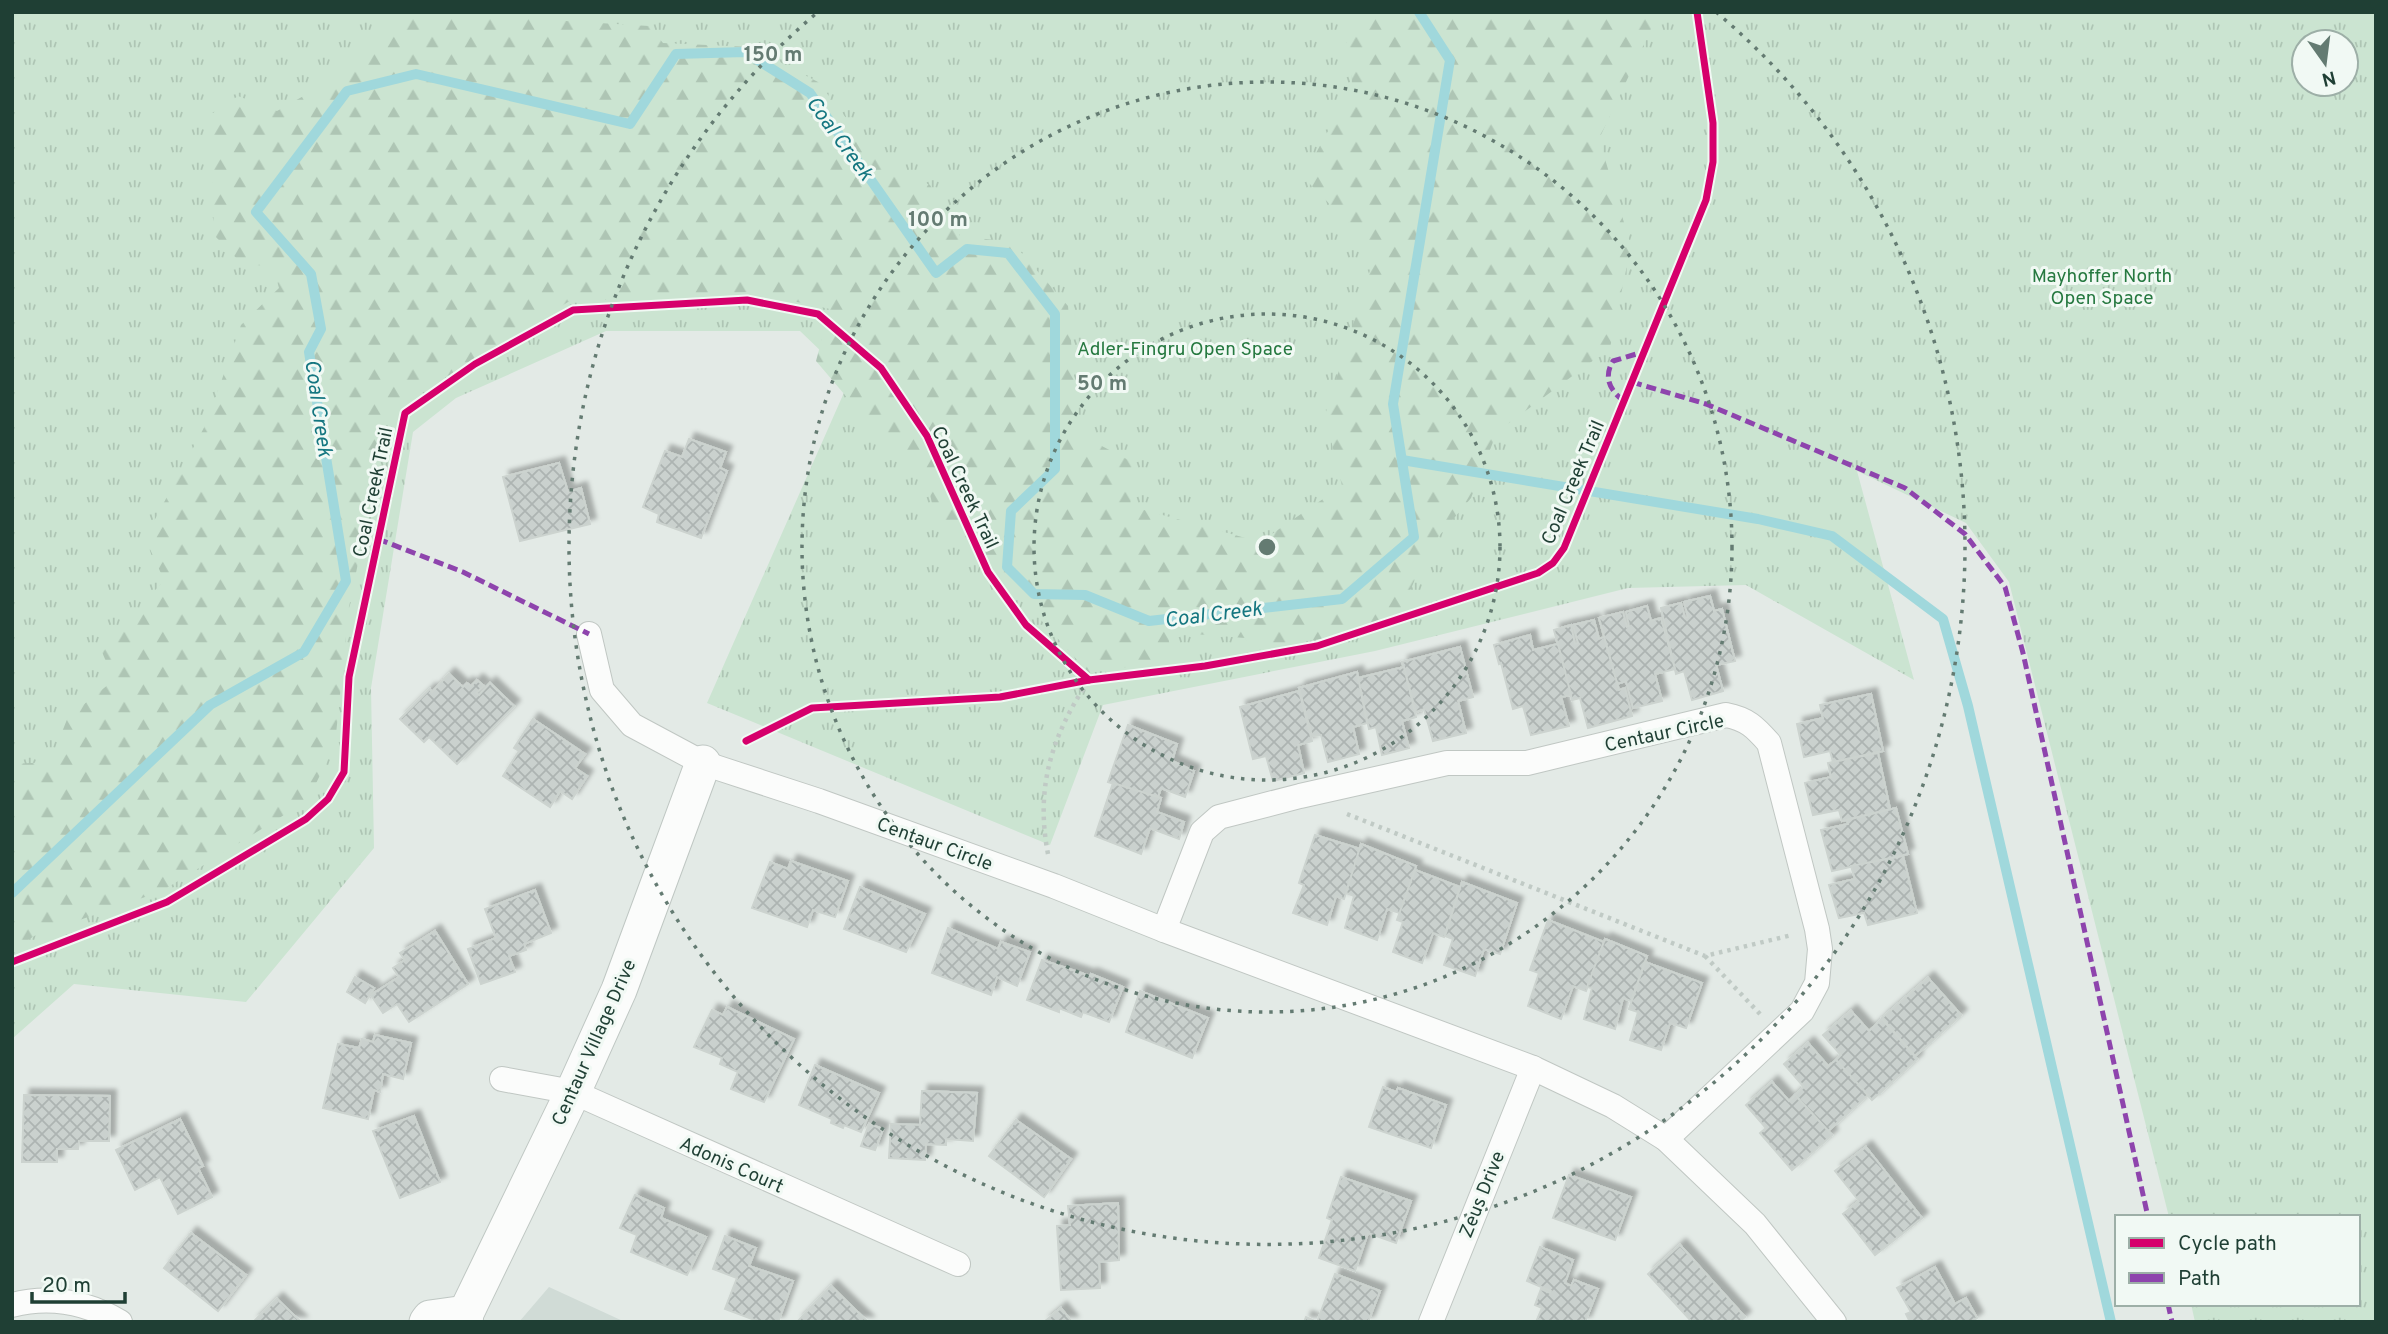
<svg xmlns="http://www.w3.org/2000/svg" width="2388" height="1334" viewBox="0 0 2388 1334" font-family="Overpass,sans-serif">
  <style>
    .built { fill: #d0dbd6 }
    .grass { fill: url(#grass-tufts); fill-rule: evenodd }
    .forest { fill: url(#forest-firs) }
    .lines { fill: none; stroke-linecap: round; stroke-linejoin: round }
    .stream { stroke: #a0d8dc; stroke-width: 10 }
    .building { fill: url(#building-cross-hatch); stroke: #ccd3cf; stroke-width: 2; filter: url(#shadow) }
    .street-casing { stroke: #c0c7c3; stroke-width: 26 }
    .secondary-casing { stroke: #bfc7c3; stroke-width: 37 }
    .path { stroke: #c0cac5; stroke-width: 4.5; stroke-dasharray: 3.5 5; stroke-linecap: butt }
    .street { stroke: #fbfcfb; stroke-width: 24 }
    .secondary { stroke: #fbfcfb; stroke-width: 35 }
    .quiet { stroke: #8e44ad; stroke-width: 5; stroke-dasharray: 10 5; stroke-linecap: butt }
    .cycleway-casing { stroke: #f1f9f4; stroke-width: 11 }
    .cycleway { stroke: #d6006c; stroke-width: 7 }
    .ring { fill: none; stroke: #647b72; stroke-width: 3.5; stroke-dasharray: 3.5 7 }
    .labels { text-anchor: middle; stroke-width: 6; stroke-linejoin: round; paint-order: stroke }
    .park-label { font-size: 19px; fill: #267940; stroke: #f1f9f4 }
    .street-label { font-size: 19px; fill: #1f3f34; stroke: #f1f9f4 }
    .water-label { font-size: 21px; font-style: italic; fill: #147680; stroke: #f1f9f4 }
    .centre { fill: #647b72; stroke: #f1f9f4; stroke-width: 3.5 }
    .ring-label { font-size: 21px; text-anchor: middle; font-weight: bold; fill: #647b72; stroke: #f1f9f4; stroke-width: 6; stroke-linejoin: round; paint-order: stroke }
  </style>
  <defs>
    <pattern id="grass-tufts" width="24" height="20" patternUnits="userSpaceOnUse" patternTransform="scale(1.75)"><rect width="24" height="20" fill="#cbe4d1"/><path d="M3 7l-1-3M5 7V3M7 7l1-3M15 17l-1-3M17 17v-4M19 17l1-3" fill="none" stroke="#aec5b4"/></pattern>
    <pattern id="forest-firs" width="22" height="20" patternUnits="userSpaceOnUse" patternTransform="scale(1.75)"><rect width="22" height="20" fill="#cbe4d1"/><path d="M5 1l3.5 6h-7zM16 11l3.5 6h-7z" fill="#aec5b4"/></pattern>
    <pattern id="building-cross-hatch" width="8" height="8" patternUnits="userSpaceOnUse" patternTransform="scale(1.75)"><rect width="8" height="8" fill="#cad1ce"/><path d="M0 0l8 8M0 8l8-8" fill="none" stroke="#adb4b2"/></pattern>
    <filter id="shadow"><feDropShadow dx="6" dy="-6" stdDeviation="2" flood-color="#0004"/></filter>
  </defs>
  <rect width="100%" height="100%" fill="#e3eae6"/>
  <path class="built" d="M549,1287L625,1322H519Z"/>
  <path class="grass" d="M12,12H2376V1322H2195L2191,1304H2358V1217H2169L2009,582L1966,523L1857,471L1914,680L1746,585L1628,588L1375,651L1103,705L1050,845L707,703L850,379L800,331H606L456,398L413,432L371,688L374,848L246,1002L74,984L12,1039ZM2304,42H2346V84H2304Z"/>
  <path class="forest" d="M415,12L649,26L663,43L751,47L818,82L885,168L930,185L960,236L1012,242L1068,306L1079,434L1136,464L1130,506L1260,542L1342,486L1325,415L1376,251L1303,177L1353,85L1342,12H1651L1652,27L1599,139L1631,246L1610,348L1497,432L1471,498L1428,549L1401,612L1331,637L1253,651L1245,638L1168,632L1171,660L1089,673L1001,576L939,533L921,456L902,462L816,361L830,309L750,292L568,302L389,412L349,607L335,744L308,800L162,891L34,936L12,951V764L50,762L68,717L114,680L102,652L164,580L145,538L207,422L241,325L279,288L273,267L241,263L214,235L210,115L238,96L277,111L337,77Z"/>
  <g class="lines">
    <g class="stream">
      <path d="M1402,460L1758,519L1832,536L1943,619L1968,706L2111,1322"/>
      <path d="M12,893L210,705L304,652L346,581L309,352L321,329L311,274L256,212L347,91L416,74L630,124L676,54L745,52L810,93L936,273L967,249L1008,253L1055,314V469L1011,511L1007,567L1034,594L1085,595L1149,621L1342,599L1414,537L1393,404L1450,60L1419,12"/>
    </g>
  </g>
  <g class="building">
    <path d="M689,439L726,452L720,468L727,471L701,538L657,522L659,514L643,507L665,451L682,457Z"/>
    <path d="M559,463L568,492L581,488L590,524L520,541L503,477Z"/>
    <path d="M1710,596L1714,611L1722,609L1735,661L1716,665L1723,691L1692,700L1684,671L1676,674L1661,608L1681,603L1685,618L1688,617L1684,602Z"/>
    <path d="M1647,606L1651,621L1661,618L1675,669L1655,674L1662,701L1633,708L1626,681L1617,684L1599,618L1623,612L1627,627L1629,626L1626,612Z"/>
    <path d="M1594,620L1599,639L1604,637L1619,690L1625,688L1632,716L1588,728L1580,698L1572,700L1554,630L1571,625L1575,644L1578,643L1573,625Z"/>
    <path d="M1530,635L1533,650L1558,644L1571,695L1561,697L1569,726L1531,735L1523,706L1513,709L1501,663L1499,664L1494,645Z"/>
    <path d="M1460,647L1473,697L1458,701L1466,733L1433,741L1424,709L1416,712L1402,662Z"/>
    <path d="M1404,667L1416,717L1402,721L1409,748L1382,755L1376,727L1369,729L1358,678Z"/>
    <path d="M1357,672L1367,723L1353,727L1359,754L1328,762L1321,735L1312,736L1299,688Z"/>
    <path d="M449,674L463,687L467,683L471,686L477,680L484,686L476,693L479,695L490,683L514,706L457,764L429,737L424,742L400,719L430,689L432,692Z"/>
    <path d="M1299,691L1312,741L1298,745L1304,773L1273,781L1266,756L1253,759L1240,707Z"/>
    <path d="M1871,694L1883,751L1833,762L1830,751L1804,757L1797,724L1823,718L1820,705Z"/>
    <path d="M533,719L585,754L575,768L587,776L572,799L560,791L550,807L503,776L519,751L514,748Z"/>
    <path d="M1128,725L1177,744L1172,761L1194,771L1185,797L1161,788L1158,797L1108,782Z"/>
    <path d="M1878,753L1890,809L1842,821L1839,810L1813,815L1805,783L1831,777L1828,763Z"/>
    <path d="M1113,783L1161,798L1157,812L1184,822L1179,839L1150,828L1141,854L1095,836Z"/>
    <path d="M1896,808L1908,854L1832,871L1821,830L1848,824L1847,820Z"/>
    <path d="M1315,835L1360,849L1344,899L1336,896L1327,925L1293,913L1304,885L1299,883Z"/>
    <path d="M1361,844L1416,866L1400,913L1387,909L1377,940L1345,928L1354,896L1346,893Z"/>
    <path d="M1903,856L1917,913L1868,925L1864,913L1839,918L1829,885L1855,879L1851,866Z"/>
    <path d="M791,861L848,881L835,917L813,910L807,927L752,908L770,862L788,869Z"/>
    <path d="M1415,870L1460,887L1444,937L1433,933L1422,963L1393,952L1403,922L1397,920Z"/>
    <path d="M1462,882L1517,903L1500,954L1484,949L1475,976L1444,965L1453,939L1445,936Z"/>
    <path d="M860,887L925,914L906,952L844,929Z"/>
    <path d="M535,890L551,933L524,944L526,950L509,956L515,972L481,984L468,949L496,938L485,909Z"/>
    <path d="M1548,920L1604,942L1586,991L1573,986L1561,1019L1528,1006L1539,973L1530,970Z"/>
    <path d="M948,928L998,949L1001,942L1030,952L1017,986L997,977L991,995L932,973Z"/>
    <path d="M435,931L468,984L409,1022L397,1004L383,1013L371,995L399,977L393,968L405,960L400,953Z"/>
    <path d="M1605,939L1647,956L1631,1001L1623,998L1615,1029L1584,1019L1592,988L1587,987Z"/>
    <path d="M1042,960L1090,976L1091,974L1123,987L1109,1022L1083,1012L1081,1017L1059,1008V1012L1027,1000Z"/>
    <path d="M1645,962L1702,983L1686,1028L1670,1023L1661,1050L1630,1040L1638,1012L1629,1009Z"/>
    <path d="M355,977L374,988L365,1003L347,992Z"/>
    <path d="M1928,978L1961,1015L1915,1056L1882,1018Z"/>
    <path d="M1140,991L1208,1018L1192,1058L1126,1032Z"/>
    <path d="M727,1007L794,1039L764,1102L731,1089L738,1072L720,1064L722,1058L694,1047L712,1010L723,1015Z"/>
    <path d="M1851,1011L1869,1031L1882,1019L1917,1059L1872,1100L1836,1060L1841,1055L1823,1035Z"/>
    <path d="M375,1035L411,1043L403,1079L383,1074L380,1092L374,1090L368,1119L323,1108L338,1044L359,1048L362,1039L373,1042Z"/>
    <path d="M1808,1043L1828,1066L1836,1060L1868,1095L1828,1131L1795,1095L1804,1087L1784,1064Z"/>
    <path d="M815,1065L879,1093L861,1132L844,1125L843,1128L831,1123L832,1119L799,1105Z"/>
    <path d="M1772,1082L1789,1101L1795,1095L1832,1135L1792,1170L1760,1133L1766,1128L1746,1105Z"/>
    <path d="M1383,1087L1396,1092L1398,1088L1446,1105L1431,1148L1369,1127Z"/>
    <path d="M922,1091L977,1093L973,1141L946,1139V1145L926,1144L925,1160L889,1158L891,1124L920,1125Z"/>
    <path d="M24,1095L110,1096L109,1141H79L78,1149H57V1162H22Z"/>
    <path d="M414,1116L440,1182L400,1198L373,1131Z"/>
    <path d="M180,1119L203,1166L198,1168L212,1197L178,1214L160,1177L135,1190L116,1150Z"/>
    <path d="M1016,1120L1071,1159L1044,1197L989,1156Z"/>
    <path d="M869,1124L883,1129L875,1150L861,1146Z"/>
    <path d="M1866,1147L1922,1218L1875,1255L1843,1214L1859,1201L1835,1171Z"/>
    <path d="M1569,1175L1631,1197L1615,1240L1553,1218Z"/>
    <path d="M1341,1177L1411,1201L1396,1243L1368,1233L1355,1271L1319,1258L1332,1220L1327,1218Z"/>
    <path d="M635,1195L664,1208L661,1218L706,1237L687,1275L631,1252L637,1235L620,1228Z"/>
    <path d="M1118,1203L1119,1260L1099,1262L1100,1288L1061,1290L1057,1226L1070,1225L1068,1206Z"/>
    <path d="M191,1233L246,1275L218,1311L164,1268Z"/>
    <path d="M725,1236L756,1248L749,1266L793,1281L778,1322H760L725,1309L737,1278L713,1269Z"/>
    <path d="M1680,1245L1745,1317L1739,1322H1692L1648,1274Z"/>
    <path d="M1540,1247L1573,1260L1565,1283L1571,1286L1574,1280L1598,1289L1585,1322H1536L1542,1308L1535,1305L1541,1289L1550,1293L1551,1291L1527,1281Z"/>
    <path d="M1935,1267L1955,1304L1966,1298L1977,1318L1971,1322H1910L1906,1314L1911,1312L1897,1288Z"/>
    <path d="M1335,1274L1380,1291L1368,1322H1304L1306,1317L1317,1322Z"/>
    <path d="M831,1286L868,1322H797Z"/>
    <path d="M277,1299L301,1322H253Z"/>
    <path d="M1061,1308L1072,1322H1044Z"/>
  </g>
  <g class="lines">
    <g class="street-casing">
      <g id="street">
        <path d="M589,634L602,690L632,725L703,763L819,801L1054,886L1164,930L1533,1068L1613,1106L1666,1139L1755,1224L1834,1322"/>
        <path d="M1164,930L1202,832L1219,817L1300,796L1447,763H1527L1726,715C1747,719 1755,727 1769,743L1817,929L1820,949L1817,983L1802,1011L1666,1139"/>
        <path d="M502,1079L573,1092L958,1264"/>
        <path d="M12,1305C51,1295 86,1302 120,1322"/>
        <path d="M1431,1322L1533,1068"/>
      </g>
    </g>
    <g class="secondary-casing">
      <g id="secondary">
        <path d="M427,1322L430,1318L466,1313"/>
        <path d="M465,1322L466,1313L573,1092L619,990L703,763"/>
      </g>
    </g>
    <g class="path">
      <path d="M1347,814L1705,956L1792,935"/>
      <path d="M1048,854C1035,787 1052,735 1089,680"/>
      <path d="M1705,956L1760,1014"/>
    </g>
    <use href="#street" class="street"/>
    <use href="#secondary" class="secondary"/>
    <g class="quiet">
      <path d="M1632,382L1706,404L1905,488L1965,534L2005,587L2023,653L2148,1217"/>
      <path d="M1624,401C1610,391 1603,377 1613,361L1643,352"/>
      <path d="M378,539L463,572L589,634"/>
      <path d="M2168,1304L2172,1322"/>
    </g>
    <g class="cycleway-casing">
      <g id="cycleway">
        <path d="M746,741L812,708L1000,697L1089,680"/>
        <path d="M12,962L167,902L306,819L328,799L344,772L349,677L405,413L475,364L573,310L747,300L818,314L881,368L927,436L988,572L1026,625L1089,680L1205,666L1317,646L1538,573L1553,563L1564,548L1706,200L1713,162V123L1697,12"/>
      </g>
    </g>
    <use href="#cycleway" class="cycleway"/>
  </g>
  <g class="ring">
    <circle cx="1267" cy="547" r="233"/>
    <circle cx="1267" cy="547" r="465"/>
    <path d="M1716 12A698 698 0 1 1 818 12"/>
  </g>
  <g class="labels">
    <g class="park-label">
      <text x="2102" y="282">Mayhoffer North<tspan x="2102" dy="22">Open Space</tspan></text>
      <text x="1185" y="355">Adler-Fingru Open Space</text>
    </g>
    <g class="street-label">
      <text transform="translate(1572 482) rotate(-67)" y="7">Coal Creek Trail</text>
      <text transform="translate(966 487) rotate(65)" y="7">Coal Creek Trail</text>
      <text transform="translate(372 492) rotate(-78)" y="7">Coal Creek Trail</text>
      <text transform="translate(1664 732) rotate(-12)" y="7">Centaur Circle</text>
      <text transform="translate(935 843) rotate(20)" y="7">Centaur Circle</text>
      <text transform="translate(593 1042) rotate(-66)" y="7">Centaur Village Drive</text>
      <text transform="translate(732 1164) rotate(24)" y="7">Adonis Court</text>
      <text transform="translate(1481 1194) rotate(-68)" y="7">Zeus Drive</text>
    </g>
    <g class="water-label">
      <text transform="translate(840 138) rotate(54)" y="7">Coal Creek</text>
      <text transform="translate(319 408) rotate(82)" y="7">Coal Creek</text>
      <text transform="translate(1213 614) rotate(-7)" y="7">Coal Creek</text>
    </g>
  </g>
  <circle cx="1267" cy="547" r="10" class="centre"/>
  <g class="ring-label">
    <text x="773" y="61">150 m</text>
    <text x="938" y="226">100 m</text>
    <text x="1102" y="390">50 m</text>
  </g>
  <rect width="2388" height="1334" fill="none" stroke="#1f3f34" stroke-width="28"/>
  <rect x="2115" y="1215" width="245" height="91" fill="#f1f9f4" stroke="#9dafa7" stroke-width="2"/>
  <rect x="2129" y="1238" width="35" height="10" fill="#d6006c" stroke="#9dafa7" stroke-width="2"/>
  <text x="2178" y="1250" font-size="21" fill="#1f3f34">Cycle path</text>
  <rect x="2129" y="1273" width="35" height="10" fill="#8e44ad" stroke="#9dafa7" stroke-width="2"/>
  <text x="2178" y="1285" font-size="21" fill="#1f3f34">Path</text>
  <g transform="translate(2325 63) rotate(166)"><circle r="33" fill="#f1f9f4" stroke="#9dafa7" stroke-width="2"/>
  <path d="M0-5L12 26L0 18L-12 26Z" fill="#647b72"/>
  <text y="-10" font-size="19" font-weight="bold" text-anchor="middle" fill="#1f3f34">N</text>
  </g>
  <path d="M32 1292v10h93v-10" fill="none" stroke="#1f3f34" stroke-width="3.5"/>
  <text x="42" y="1292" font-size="21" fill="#1f3f34" stroke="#f1f9f4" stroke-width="5" paint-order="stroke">20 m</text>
</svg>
